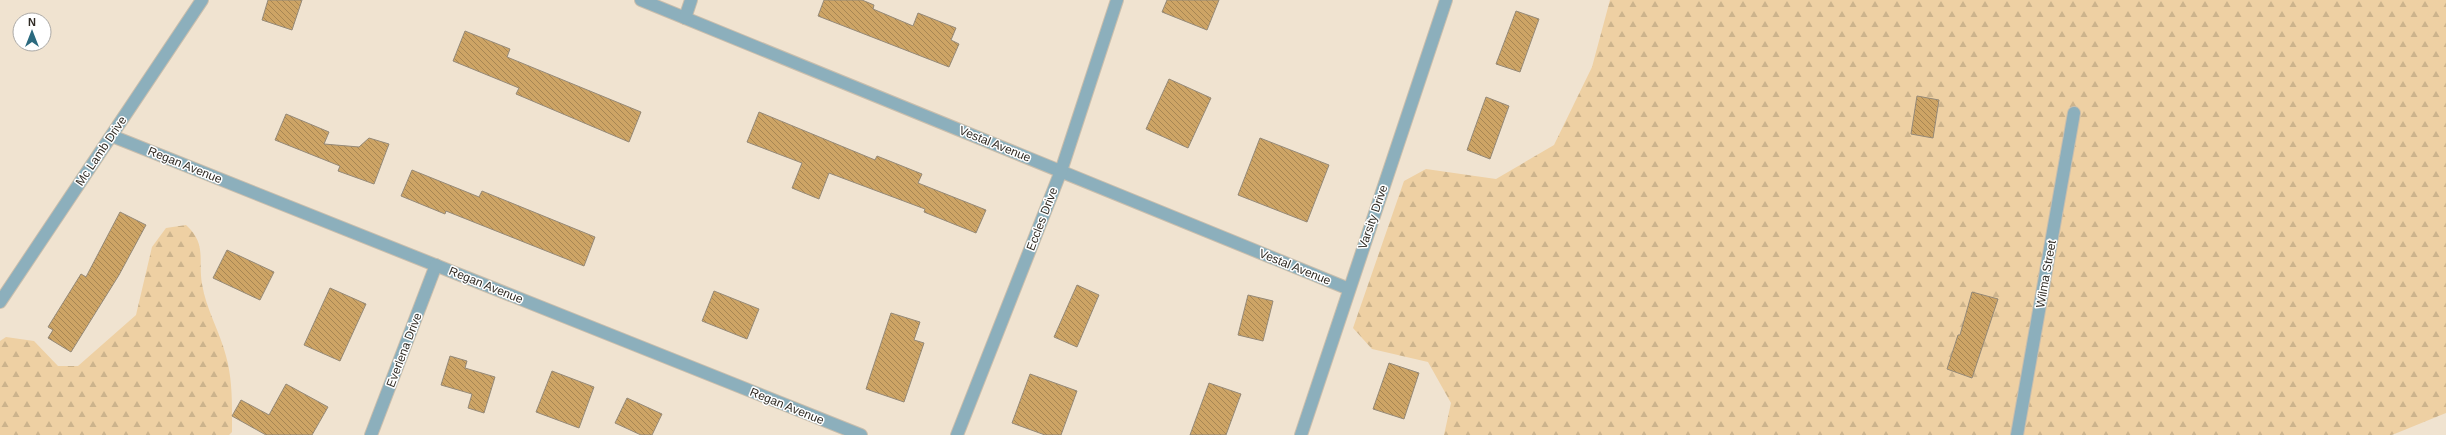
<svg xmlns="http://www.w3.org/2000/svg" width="2446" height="435" viewBox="0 0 2446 435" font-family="Arial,sans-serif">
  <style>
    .forest { fill: url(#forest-firs) }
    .building { fill: url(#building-back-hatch); stroke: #958977 }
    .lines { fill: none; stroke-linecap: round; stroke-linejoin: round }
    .minor-casing { stroke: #c9bead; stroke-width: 14 }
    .minor { stroke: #8cafbc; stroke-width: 12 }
    .labels { text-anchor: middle; stroke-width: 3; stroke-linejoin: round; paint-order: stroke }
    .street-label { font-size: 12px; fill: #2f2a23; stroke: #fff }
  </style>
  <defs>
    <pattern id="forest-firs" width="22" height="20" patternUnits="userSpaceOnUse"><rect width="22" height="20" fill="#eed0a3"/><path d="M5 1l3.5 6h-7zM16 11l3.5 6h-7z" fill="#ccb38c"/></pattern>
    <pattern id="building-back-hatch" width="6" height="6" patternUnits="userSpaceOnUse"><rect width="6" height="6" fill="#cda465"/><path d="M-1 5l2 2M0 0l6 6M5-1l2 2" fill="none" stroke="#a78653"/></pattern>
  </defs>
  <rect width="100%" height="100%" fill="#f0e3d0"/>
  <g class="forest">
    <path d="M1610,0H2446V413L2392,435H1444L1451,403L1428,362L1372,349L1353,328L1404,181L1426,169L1496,179L1554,145L1592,67Z"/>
    <path d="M186,225C207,244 198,259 202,284C206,309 220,332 226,356C233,381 232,407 232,432L229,435H0V341L6,337L34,341L58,366H78L136,315L152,247L166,228Z"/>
  </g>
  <g class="building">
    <path d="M268,0H302L292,30L262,20Z"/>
    <path d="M824,0H862L874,5L873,9L913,26L918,13L956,28L951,40L959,44L949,67L818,16Z"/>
    <path d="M1167,0H1219L1207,30L1162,12Z"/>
    <path d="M1516,11L1539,19L1520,72L1496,64Z"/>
    <path d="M465,31L510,49L507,57L641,112L629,142L516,94L519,88L453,61Z"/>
    <path d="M1169,79L1211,98L1188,148L1146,129Z"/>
    <path d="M1917,96L1939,100L1933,138L1911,134Z"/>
    <path d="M1486,97L1509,106L1490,159L1467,150Z"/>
    <path d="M759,112L875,160L877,156L922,174L918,183L986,210L976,233L924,212L925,209L829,173L819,199L792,188L802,163L747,142Z"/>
    <path d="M286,114L329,132L324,144L359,147L369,138L389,144L374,184L338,171L340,166L275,140Z"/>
    <path d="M1260,138L1329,165L1307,222L1238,195Z"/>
    <path d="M412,170L479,197L482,191L595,237L584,266L446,211L445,214L401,196Z"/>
    <path d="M120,212L146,225L119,275L71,352L48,338L53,330L48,327L81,274L86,277Z"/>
    <path d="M227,250L274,272L260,300L213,278Z"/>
    <path d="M1077,285L1099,295L1077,347L1054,337Z"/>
    <path d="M330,288L366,304L340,361L304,345Z"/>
    <path d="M714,291L759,309L747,339L702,321Z"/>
    <path d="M1972,292L1998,299L1972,378L1947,369L1958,335H1960Z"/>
    <path d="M1248,295L1273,301L1263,341L1238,335Z"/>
    <path d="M891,313L920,322L914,340L924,343L904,402L866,389Z"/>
    <path d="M450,356L467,361L465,368L495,377L484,413L468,408L472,394L441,385Z"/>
    <path d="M1389,363L1419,373L1404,419L1373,409Z"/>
    <path d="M552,371L594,387L579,428L536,412Z"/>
    <path d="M1030,374L1077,391L1061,435H1045L1012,423Z"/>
    <path d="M1209,383L1241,394L1226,435H1190Z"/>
    <path d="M286,384L328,407L312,435H266L232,416L241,400L269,415Z"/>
    <path d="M627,398L662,414L652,435H641L615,423Z"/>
  </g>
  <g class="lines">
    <g class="minor-casing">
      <g id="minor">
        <path d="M641,0L1349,289"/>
        <path d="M685,18L691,0"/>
        <path d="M112,136L861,435"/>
        <path d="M0,302L202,0"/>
        <path d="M371,435L436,265"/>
        <path d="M957,435L1061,171L1117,0"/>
        <path d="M1301,435L1446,0"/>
        <path d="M2017,435L2074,113"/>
      </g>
    </g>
    <use href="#minor" class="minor"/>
  </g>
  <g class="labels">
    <g class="street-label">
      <text transform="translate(995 144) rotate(22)" y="4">Vestal Avenue</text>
      <text transform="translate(101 151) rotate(-56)" y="4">Mc Lamb Drive</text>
      <text transform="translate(185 165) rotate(22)" y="4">Regan Avenue</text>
      <text transform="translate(1373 217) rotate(-71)" y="4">Varsity Drive</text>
      <text transform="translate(1042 219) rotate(-69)" y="4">Eccles Drive</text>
      <text transform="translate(1295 267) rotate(22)" y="4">Vestal Avenue</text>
      <text transform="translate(2046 274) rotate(-80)" y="4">Wilma Street</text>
      <text transform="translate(486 285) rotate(22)" y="4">Regan Avenue</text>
      <text transform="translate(404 350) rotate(-69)" y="4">Everlena Drive</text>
      <text transform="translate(787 406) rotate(22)" y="4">Regan Avenue</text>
    </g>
  </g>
  <g transform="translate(32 32)"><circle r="19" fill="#ffffff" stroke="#acaaa7"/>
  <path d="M0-3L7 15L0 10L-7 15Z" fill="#2b6a7f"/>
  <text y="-6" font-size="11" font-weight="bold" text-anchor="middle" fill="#2f2a23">N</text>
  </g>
</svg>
